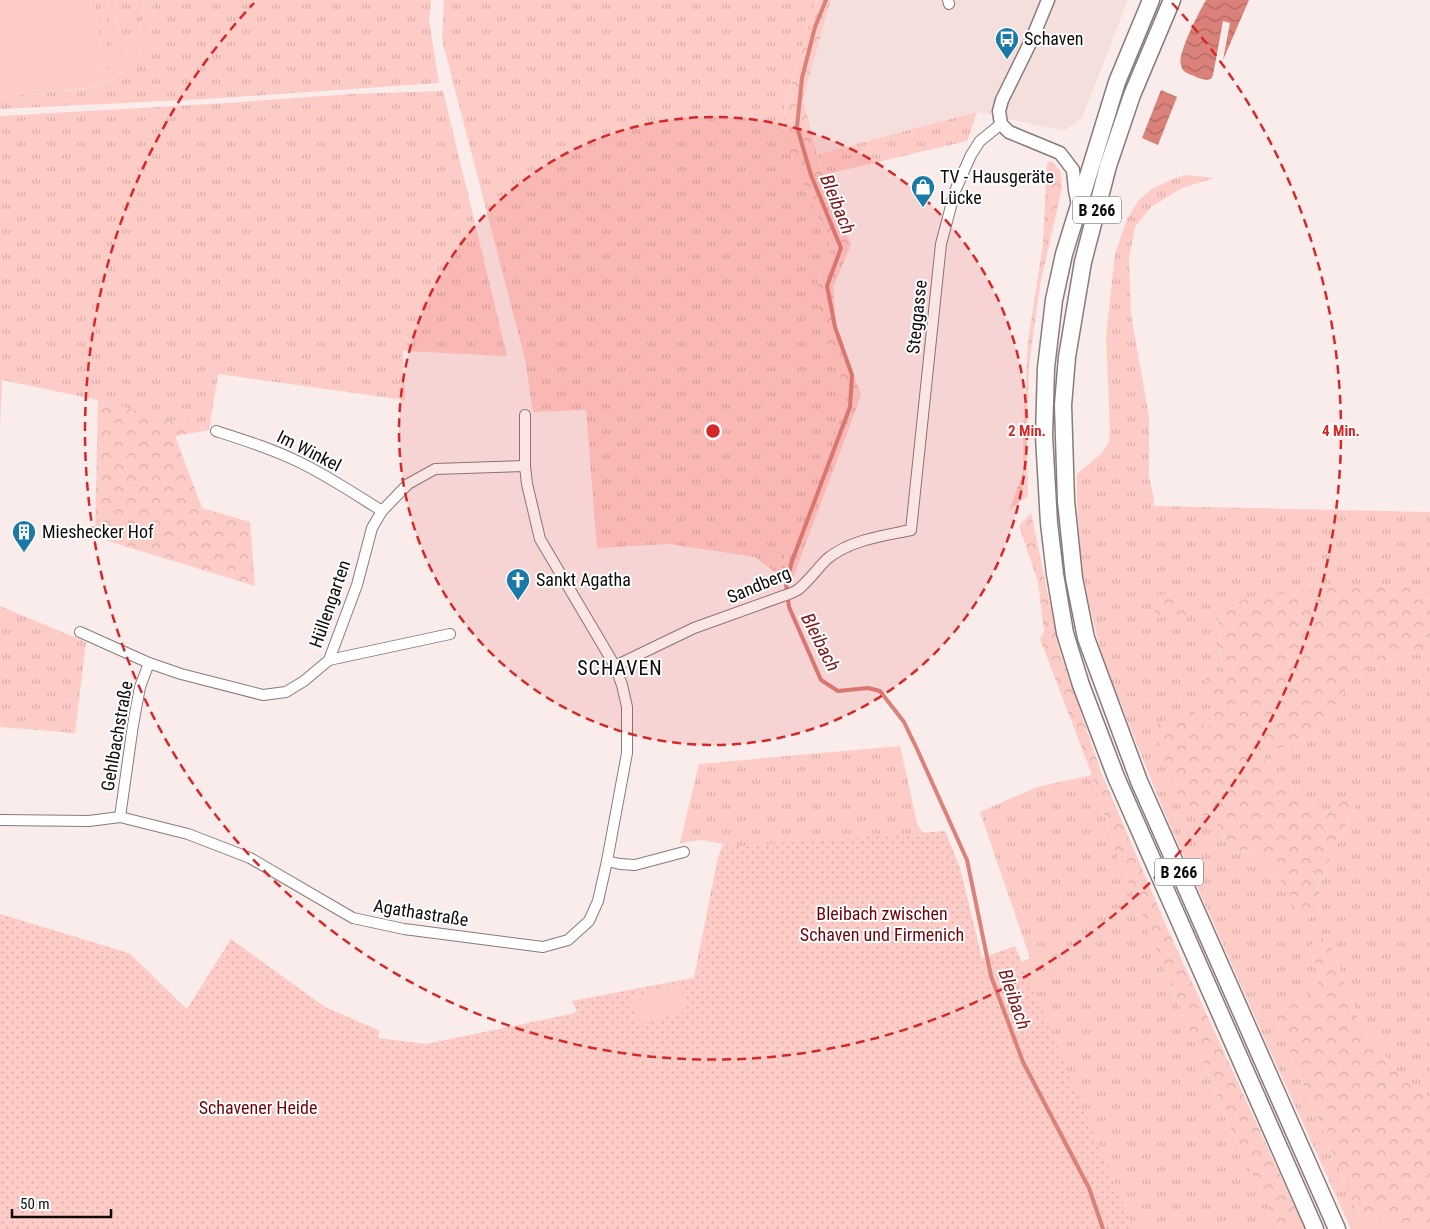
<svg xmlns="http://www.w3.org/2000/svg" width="1430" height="1229" viewBox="0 0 1430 1229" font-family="'Roboto Condensed',sans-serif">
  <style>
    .built { fill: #f5dfdc }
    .grass { fill: url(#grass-tufts) }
    .forest { fill: url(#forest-crowns) }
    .park { fill: url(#park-dots) }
    .pitch { fill: #feccc7 }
    .water { fill: url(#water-waves) }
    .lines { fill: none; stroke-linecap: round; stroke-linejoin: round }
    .stream { stroke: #da817a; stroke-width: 4 }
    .minor-casing { stroke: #877b7a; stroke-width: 12 }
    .tertiary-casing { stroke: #877b7a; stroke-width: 15 }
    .primary-casing { stroke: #877b7a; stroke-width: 19 }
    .minor { stroke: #fff; stroke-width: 10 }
    .tertiary { stroke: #fff; stroke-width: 12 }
    .primary { stroke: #fff; stroke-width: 16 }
    .ring { fill: none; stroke: #d62828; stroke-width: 2.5; stroke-dasharray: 9 6 }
    .labels { text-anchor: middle; stroke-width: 4; stroke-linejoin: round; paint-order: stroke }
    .shield { fill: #fff; stroke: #565454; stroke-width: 1 }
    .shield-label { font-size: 16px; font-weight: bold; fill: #0e0a0a }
    .poi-label { font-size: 18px; fill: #0e0a0a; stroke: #fff; text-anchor: start }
    .street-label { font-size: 18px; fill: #0e0a0a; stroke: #fff }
    .park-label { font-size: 18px; fill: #71000b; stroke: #fff }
    .water-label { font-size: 19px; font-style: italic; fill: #7e1318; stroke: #fff }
    .quarter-label { font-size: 20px; letter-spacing: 1px; fill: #0e0a0a; stroke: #fff }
    .centre { fill: #d62828; stroke: #fff; stroke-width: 2.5 }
    .ring-label { font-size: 15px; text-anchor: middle; font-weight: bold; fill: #d62828; stroke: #fff; stroke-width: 4; stroke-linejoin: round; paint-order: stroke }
  </style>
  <defs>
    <pattern id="grass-tufts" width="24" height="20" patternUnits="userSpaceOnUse" patternTransform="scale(1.25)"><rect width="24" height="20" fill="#feccc7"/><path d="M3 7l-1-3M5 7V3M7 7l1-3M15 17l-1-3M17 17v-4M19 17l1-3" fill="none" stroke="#d8aeaa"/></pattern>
    <pattern id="forest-crowns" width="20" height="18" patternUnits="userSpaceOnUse" patternTransform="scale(1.25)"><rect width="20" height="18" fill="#feccc7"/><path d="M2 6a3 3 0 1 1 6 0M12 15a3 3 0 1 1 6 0" fill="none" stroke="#d8aeaa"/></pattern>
    <pattern id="park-dots" width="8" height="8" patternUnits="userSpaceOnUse" patternTransform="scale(1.25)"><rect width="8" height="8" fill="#feccc7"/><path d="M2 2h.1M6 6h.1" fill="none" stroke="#d8aeaa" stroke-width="1.8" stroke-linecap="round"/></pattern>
    <pattern id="water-waves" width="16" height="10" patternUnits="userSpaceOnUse" patternTransform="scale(1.25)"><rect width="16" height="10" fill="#da817a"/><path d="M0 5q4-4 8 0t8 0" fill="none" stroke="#af6862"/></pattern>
  </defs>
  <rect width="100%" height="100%" fill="#faeceb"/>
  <path class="built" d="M831,0H1128L1082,118L1064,131L977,112L818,154L803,99Z"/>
  <g class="grass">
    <path d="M95,0H107L111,38L118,37L115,0H142C147,32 129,57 102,73Z"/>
    <path d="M152,0H431L429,20L439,83L205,99L0,109V97C21,95 41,93 62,91C70,90 80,90 89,88C129,79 157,42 152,0Z"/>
    <path d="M444,0H817L812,11L785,106L783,137L831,247L818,280V319L847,394L831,436L844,442L805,545H790L778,574L755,557L669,544L597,548L586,410L533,412L525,359L442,40Z"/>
    <path d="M443,91L507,356L403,351L405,400L218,374L209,430L98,400L2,380L0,431V116L228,103L352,94Z"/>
    <path d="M977,112L967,141L823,175L818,154Z"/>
    <path d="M1186,175L1207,177L1214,178L1182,188L1151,207L1135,227L1129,258L1131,315L1149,417V477L1154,499L1153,506L1430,512V593L1420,586L1218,614L1222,673H1205L1214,723L1205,729L1210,816L1236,852L1254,848L1288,890L1302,922L1322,910L1318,886L1358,800L1350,794L1322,816L1262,756L1317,732L1355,676L1403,653L1430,655V1097L1406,1082L1360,1024L1327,935L1309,947L1320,976L1316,988L1275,1017L1363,1226L1386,1215L1389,1229H1351L1266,1042L1165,814L1102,657L1082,574L1077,504V474L1102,453L1109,442L1110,430L1106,336L1115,254L1127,219L1138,201L1152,189L1172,179Z"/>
    <path d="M0,606L86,642L75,733L0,727Z"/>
    <path d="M900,746L917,823L950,880L774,1009L694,977L718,857L723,844L703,840L680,843L699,764Z"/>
    <path d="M1092,775L1118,858L1235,1139L1279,1229H1106L985,980L1030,958L980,812L1037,787Z"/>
  </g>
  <g class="forest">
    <path d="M817,0H831L803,99L823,175L851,245L833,287L836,326L861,395L844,442L831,437L847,394L818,319V280L831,247L783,137L785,107L812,11Z"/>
    <path d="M1050,161C1062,169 1061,174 1062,188L1040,285L1029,365L1027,439L1028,496L1009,510L1023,473V430L1028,342L1043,243L1047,163Z"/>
    <path d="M98,400L209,430L175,436L202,508L250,522L255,586L95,537Z"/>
    <path d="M1031,513L1060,652L1101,772L1168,930L1305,1229H1279L1235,1139L1118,858L1092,775L1040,639L1044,631L1038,582L1019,526Z"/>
    <path d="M790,545H805L791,584L778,574Z"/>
    <path d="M1389,584L1420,586L1430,593V655L1403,653L1355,676L1317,732L1262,756L1322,816L1350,794L1358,800L1318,885L1322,910L1302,922L1288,890L1254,848L1236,852L1210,816L1185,813L1166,765L1154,726L1190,706L1205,728L1214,723L1205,673L1222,672L1218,614L1245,599L1326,588Z"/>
    <path d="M1187,594L1191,614L1155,618L1151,595Z"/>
    <path d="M1327,935L1360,1024L1406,1082L1430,1097V1229H1389L1385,1216L1363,1226L1275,1017L1316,988L1320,976L1309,946Z"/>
  </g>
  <path class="park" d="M945,831L960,868L982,958L1015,946L1134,1229H0V914L129,953L187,1009L231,939L325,1007L380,1031L378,1038L426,1044L571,1014L577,1011L572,1001L697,977L719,856L724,847Z"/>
  <g class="pitch">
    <path d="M0,0H95L102,73C129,58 147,32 142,0H152C157,44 130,77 89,88L0,97Z"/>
    <path d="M107,0H115L118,37H120L122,52L112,53Z"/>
    <path d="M681,984L688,1011L638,1024L631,997Z"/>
  </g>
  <g class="water">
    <path d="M1206,0H1249L1223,60L1230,23L1223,21L1213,75L1211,79C1205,81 1198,78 1192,75C1187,74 1182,71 1181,65C1177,54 1199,12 1206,0Z"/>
    <path d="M1161,90L1177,97L1158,145L1142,138Z"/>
  </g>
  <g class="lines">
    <path class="stream" d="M826,0L815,27L802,78L797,127L811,175L841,248L827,286L835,327L852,375L850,407L792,561L786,584L789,607L821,680L838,691L868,688L880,691L904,722L917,749L967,860L991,976L1023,1062L1089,1188L1103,1229"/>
    <g class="minor-casing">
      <g id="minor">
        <path d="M948,0L949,4"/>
        <path d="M216,431C244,440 273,449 299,462C328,476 355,494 382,511"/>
        <path d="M80,632L149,663L181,674L263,695L286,692L304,681L329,660L357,585L372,528L382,511L408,484L435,469L525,466"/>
        <path d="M329,660L450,634"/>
        <path d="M615,666L694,628L783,596C789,594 796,592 800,588C810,579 818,568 827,559C850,540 882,536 911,530L941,244L955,191L971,155L980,141L1001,124"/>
        <path d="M120,817L133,725L140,687L149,663"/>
        <path d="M0,820L89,821L120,817L188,834L250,858L353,918L404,929L543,947L568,940L589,921L598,901L607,861L627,753V707L622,685L615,666L540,539L527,484L525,466V415"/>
        <path d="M607,861L620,864L635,865L684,852"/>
      </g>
    </g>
    <g class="tertiary-casing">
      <path id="tertiary" d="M1048,0L1032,39L1002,100L999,111L1001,124L1009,132L1060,153L1073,170L1075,190L1078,205"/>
    </g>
    <g class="primary-casing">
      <g id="primary">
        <path d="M1151,0L1117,82L1064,254L1054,300L1046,368L1044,436L1049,523L1055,574L1065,633L1081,685L1116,777L1315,1229"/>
        <path d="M1172,0L1132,95L1108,166L1083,262L1067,357L1063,405L1066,501L1074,578L1086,638L1139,781L1337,1229"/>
      </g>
    </g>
    <use href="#minor" class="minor"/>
    <use href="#tertiary" class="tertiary"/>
    <use href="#primary" class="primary"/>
  </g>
  <circle cx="713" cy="431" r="314" fill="#d62828" fill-opacity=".12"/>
  <g class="ring">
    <circle cx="713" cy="431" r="314"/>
    <path d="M1172 3A628 628 0 1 1 254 3"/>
  </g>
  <defs>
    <g id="bus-pin" transform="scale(1.25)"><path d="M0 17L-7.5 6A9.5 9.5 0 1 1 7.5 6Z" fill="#1a79a6" stroke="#fff"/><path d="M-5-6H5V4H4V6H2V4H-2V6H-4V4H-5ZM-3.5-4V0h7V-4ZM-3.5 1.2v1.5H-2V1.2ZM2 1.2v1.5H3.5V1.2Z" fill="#fff"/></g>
    <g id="shop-pin" transform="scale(1.25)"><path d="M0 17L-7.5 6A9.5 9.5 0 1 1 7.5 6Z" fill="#1a79a6" stroke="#fff"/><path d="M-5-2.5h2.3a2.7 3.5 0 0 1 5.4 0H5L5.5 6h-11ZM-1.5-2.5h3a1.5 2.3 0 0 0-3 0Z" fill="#fff"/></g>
    <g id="building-pin" transform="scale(1.25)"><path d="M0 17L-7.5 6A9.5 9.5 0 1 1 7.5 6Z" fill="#1a79a6" stroke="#fff"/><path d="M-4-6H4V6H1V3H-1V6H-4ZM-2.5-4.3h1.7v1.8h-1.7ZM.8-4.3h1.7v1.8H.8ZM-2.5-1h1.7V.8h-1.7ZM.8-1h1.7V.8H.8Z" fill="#fff"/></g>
    <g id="church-pin" transform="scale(1.25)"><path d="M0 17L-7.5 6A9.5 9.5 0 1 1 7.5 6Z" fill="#1a79a6" stroke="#fff"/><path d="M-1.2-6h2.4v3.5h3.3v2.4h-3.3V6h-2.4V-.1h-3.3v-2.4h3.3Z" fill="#fff"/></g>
  </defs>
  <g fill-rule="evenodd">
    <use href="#bus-pin" x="1007" y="39"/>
    <use href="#shop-pin" x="923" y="187"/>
    <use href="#building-pin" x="24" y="532"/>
    <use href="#church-pin" x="518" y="580"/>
  </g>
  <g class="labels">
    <g class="shield">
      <rect x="1073" y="196.5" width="48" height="27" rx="4"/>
      <rect x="1155" y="858.5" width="48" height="27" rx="4"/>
    </g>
    <g class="shield-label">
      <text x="1097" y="216">B 266</text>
      <text x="1179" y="878">B 266</text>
    </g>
    <g class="poi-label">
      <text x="1024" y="45">Schaven</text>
      <text x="940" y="183">TV - Hausgeräte<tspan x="940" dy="21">Lücke</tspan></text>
      <text x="42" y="538">Mieshecker Hof</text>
      <text x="536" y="586">Sankt Agatha</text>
    </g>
    <g class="street-label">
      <text transform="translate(917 317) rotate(-84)" y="6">Steggasse</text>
      <text transform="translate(309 451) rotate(27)" y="6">Im Winkel</text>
      <text transform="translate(759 585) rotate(-23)" y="6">Sandberg</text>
      <text transform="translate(330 604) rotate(-71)" y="6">Hüllengarten</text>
      <text transform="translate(117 736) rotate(-80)" y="6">Gehlbachstraße</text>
      <text transform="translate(421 913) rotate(9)" y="6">Agathastraße</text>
    </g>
    <g class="park-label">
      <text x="882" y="920">Bleibach zwischen<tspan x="882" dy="21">Schaven und Firmenich</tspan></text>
      <text x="258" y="1114">Schavener Heide</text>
    </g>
    <g class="water-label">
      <text transform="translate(838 204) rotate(68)" y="7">Bleibach</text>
      <text transform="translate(821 642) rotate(63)" y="7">Bleibach</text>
      <text transform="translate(1015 999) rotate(71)" y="7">Bleibach</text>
    </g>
    <g class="quarter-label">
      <text x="620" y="675">SCHAVEN</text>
    </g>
  </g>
  <circle cx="713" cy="431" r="8" class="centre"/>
  <g class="ring-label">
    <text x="1027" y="436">2 Min.</text>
    <text x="1341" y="436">4 Min.</text>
  </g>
  <path d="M12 1209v8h99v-8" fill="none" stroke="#0e0a0a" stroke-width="2.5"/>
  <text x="20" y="1209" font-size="15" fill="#0e0a0a" stroke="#ffffff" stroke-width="4" paint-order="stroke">50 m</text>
</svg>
